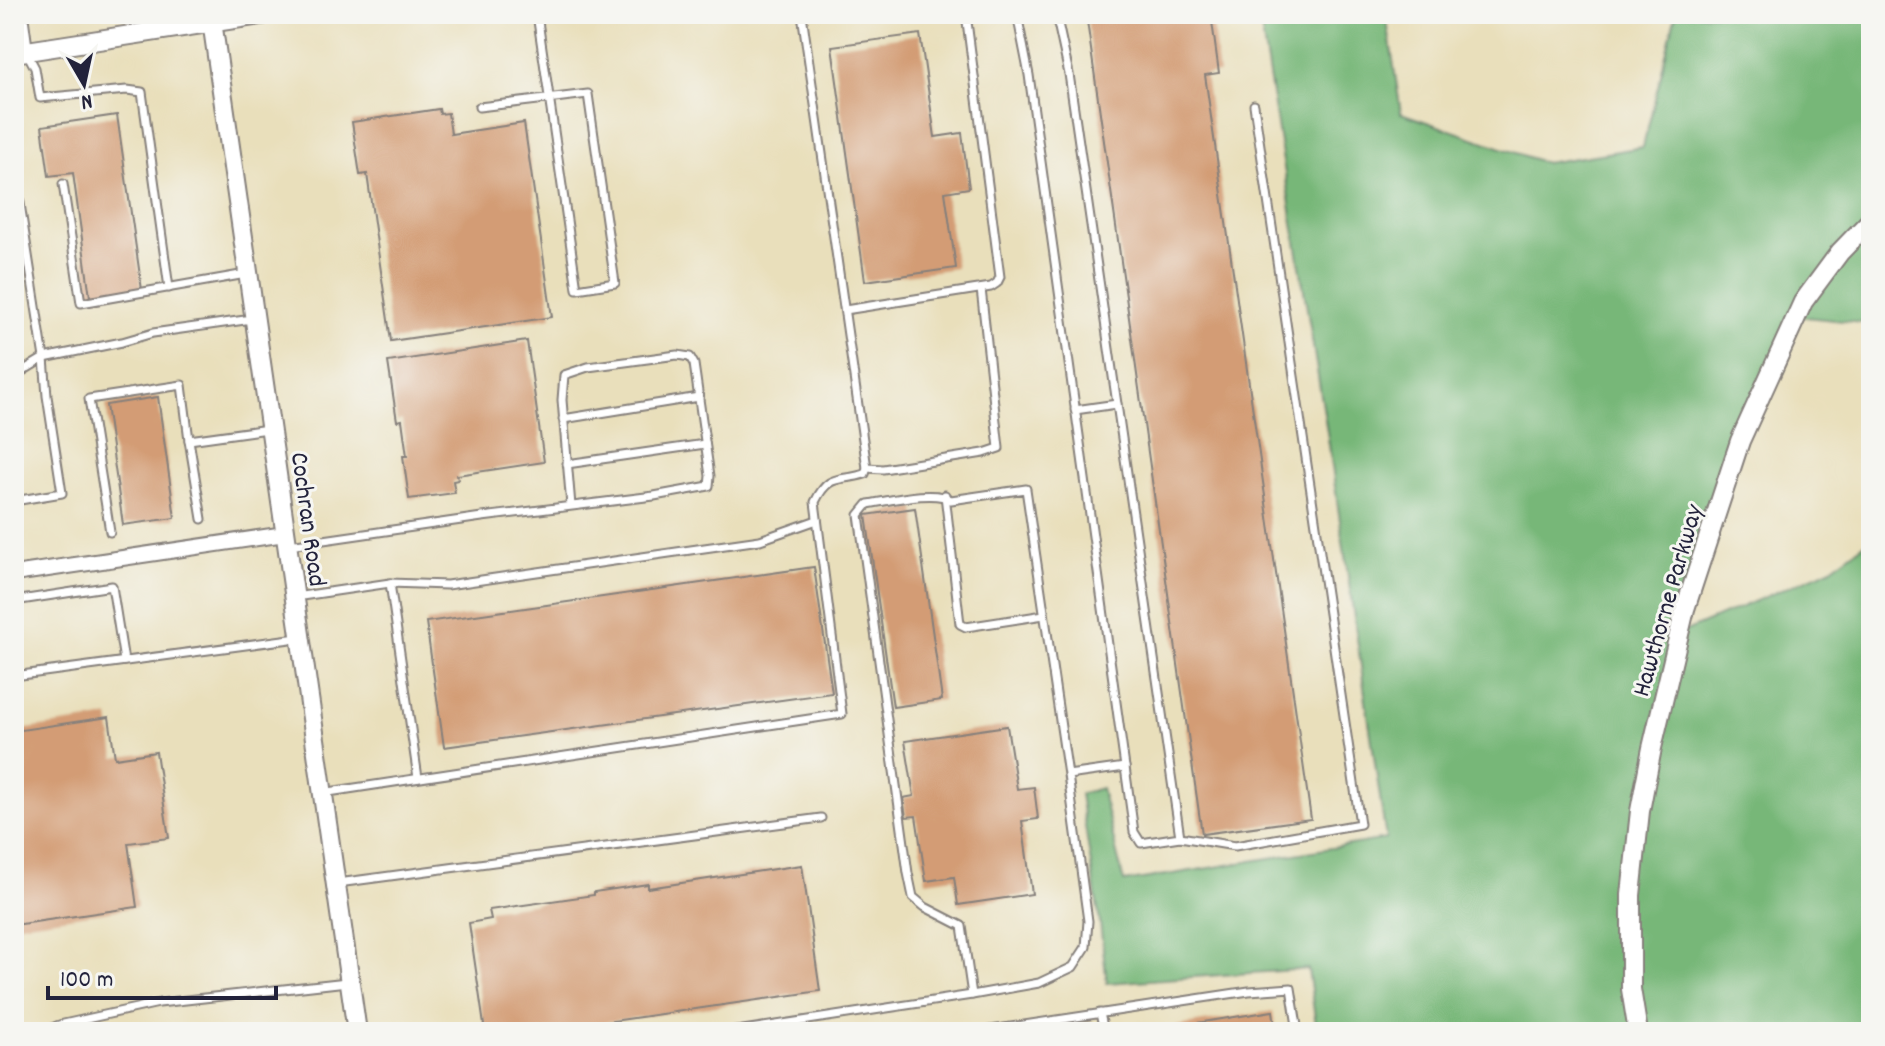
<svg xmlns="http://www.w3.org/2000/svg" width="1885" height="1046" viewBox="0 0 1885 1046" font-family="Dekko,sans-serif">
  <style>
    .forest { fill: #77b778; stroke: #4c6c5a; stroke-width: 2 }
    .building { fill: #d39c74 }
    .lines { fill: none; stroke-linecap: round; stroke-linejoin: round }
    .lane-casing { stroke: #86807b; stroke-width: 11 }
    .street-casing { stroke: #86807b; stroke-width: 18 }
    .secondary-casing { stroke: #86807b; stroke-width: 22 }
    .lane { stroke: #fff; stroke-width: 7 }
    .street { stroke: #fff; stroke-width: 14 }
    .secondary { stroke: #fff; stroke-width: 18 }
    .labels { text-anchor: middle; stroke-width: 6; stroke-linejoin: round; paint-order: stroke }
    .street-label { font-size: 26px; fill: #22223b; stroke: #f6f6f2 }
  </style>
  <rect width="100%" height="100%" fill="#f6f6f2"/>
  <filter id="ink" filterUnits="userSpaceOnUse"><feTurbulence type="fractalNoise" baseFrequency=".0125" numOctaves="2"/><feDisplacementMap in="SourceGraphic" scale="16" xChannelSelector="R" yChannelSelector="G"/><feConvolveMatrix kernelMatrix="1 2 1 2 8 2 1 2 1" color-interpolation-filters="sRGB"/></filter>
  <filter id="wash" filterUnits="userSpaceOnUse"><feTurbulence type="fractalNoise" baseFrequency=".006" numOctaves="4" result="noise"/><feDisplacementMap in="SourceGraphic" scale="32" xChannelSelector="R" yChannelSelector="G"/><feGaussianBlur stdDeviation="1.8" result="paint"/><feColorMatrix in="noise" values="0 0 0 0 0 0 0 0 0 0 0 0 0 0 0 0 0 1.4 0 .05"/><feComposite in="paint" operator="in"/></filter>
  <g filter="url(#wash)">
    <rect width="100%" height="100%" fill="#e9dfbb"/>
    <path class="forest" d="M1259,14H1386L1401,113L1545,163L1643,147L1676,14H1871V324L1796,316L1740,441L1681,633L1830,569L1871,539V1032H1317L1308,969L1107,983L1100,923L1080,794L1101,788L1124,882L1386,839L1328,438Z"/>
    <g id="blocks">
      <g class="building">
        <path d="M1086,14H1211L1219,73L1205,75L1311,819L1202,834Z"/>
        <path d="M920,34L935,137L962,133L969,188L945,192L956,268L865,281L832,46Z"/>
        <path d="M439,109L440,114L448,113L451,134L524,123L552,317L391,341L367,174L360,175L352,122Z"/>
        <path d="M117,115L142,290L90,297L73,173L49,176L42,126Z"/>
        <path d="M16,289L21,327L18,328L20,348L14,349V290Z"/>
        <path d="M527,341L544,462L457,475L458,480L453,481L455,493L409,499L403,456H407L402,420L397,421L388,362Z"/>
        <path d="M158,397L175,518L123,525L106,405Z"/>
        <path d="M915,508L942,700L893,707L866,515Z"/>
        <path d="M814,567L832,693L444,747L426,622Z"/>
        <path d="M109,717L115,758L156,752L169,838L128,843L137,907L14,925V731Z"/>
        <path d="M1007,726L1017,789L1034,787L1038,819L1022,821L1032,894L958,905L954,877L926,881L916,816L906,817L903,798L914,796L905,741Z"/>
        <path d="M802,865L820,991L537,1032H485L469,923L491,919L489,910L594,895V892L648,884V888Z"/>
        <path d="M1273,1011L1276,1032H1152V1030Z"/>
        <path d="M171,1025L172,1032H138V1030Z"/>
      </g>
    </g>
  </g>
  <g filter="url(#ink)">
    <use href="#blocks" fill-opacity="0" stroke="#86807b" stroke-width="2"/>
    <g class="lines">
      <g class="lane-casing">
        <g id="lane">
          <path d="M1017,14L1029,75L1134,832L1141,843L1180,837L1069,74L1056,14"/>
          <path d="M26,51L35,68L40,98L127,90L142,92L169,288"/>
          <path d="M479,107L588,94L615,283L577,289L537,14"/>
          <path d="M14,165L44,358L47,396L62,493L14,501"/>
          <path d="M63,184L81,303L246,274"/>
          <path d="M845,310L991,287L997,283L1000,277L966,14"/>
          <path d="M14,373L21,372L44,358L122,342L153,333L252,319"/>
          <path d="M1075,410L1117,404"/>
          <path d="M563,419L699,397"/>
          <path d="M189,440L202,519"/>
          <path d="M567,464L705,444"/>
          <path d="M867,468L883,469L984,453L999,448L981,289"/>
          <path d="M945,495L960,624L966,627L1044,615"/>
          <path d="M110,532L89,399L182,385L189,440L268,429"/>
          <path d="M289,545L482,517L654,496L709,486L710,476L694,364L690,357L677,355L588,367L564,375L562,400L571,506"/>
          <path d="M390,583L418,778"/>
          <path d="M295,597L390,583L447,585L760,540L817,520"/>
          <path d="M14,601L112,586L124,661"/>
          <path d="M14,676L298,638"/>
          <path d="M1068,775L1088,921L1086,947L1073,967L1039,983L972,995L962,926L925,907L913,897L908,873L859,515L868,504C888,501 935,489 951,500L1026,489L1068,775L1125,767"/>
          <path d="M322,793L842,714L815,502C829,473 838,482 865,474L867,468L802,14"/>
          <path d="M1180,837L1235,846L1360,824L1254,105"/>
          <path d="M338,883L821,818"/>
          <path d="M1100,1013L1104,1032"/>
          <path d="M42,1032L59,1025L159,1003L347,982"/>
          <path d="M730,1032L972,995"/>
          <path d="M977,1032L1249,991L1291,988L1298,1032"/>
        </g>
      </g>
      <g class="street-casing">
        <g id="street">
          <path d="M20,14L25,51"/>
          <path d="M14,574L285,534"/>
        </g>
      </g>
      <g class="secondary-casing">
        <g id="secondary">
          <path d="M211,14L357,1032"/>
          <path d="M14,53L267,14"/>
          <path d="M1638,1032L1631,989V895L1640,811L1652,748L1685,609L1740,441L1803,302L1840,252L1871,220"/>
        </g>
      </g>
      <use href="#lane" class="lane"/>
      <use href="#street" class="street"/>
      <use href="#secondary" class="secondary"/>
    </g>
  </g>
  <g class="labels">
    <g class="street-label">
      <text transform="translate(310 519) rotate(82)" y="9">Cochran Road</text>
      <text transform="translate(1666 600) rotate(-74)" y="9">Hawthorne Parkway</text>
    </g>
  </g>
  <rect width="1885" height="1046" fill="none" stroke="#f6f6f2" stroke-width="48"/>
  <g transform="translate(84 84) rotate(171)" stroke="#f6f6f2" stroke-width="6" paint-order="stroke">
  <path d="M0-6L14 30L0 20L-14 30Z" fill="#22223b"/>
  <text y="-12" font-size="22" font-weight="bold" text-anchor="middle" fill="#22223b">N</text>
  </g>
  <path d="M48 986v12h228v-12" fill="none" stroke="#22223b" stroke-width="4"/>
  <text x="60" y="986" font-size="24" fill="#22223b" stroke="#f6f6f2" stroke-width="6" paint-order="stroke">100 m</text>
</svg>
